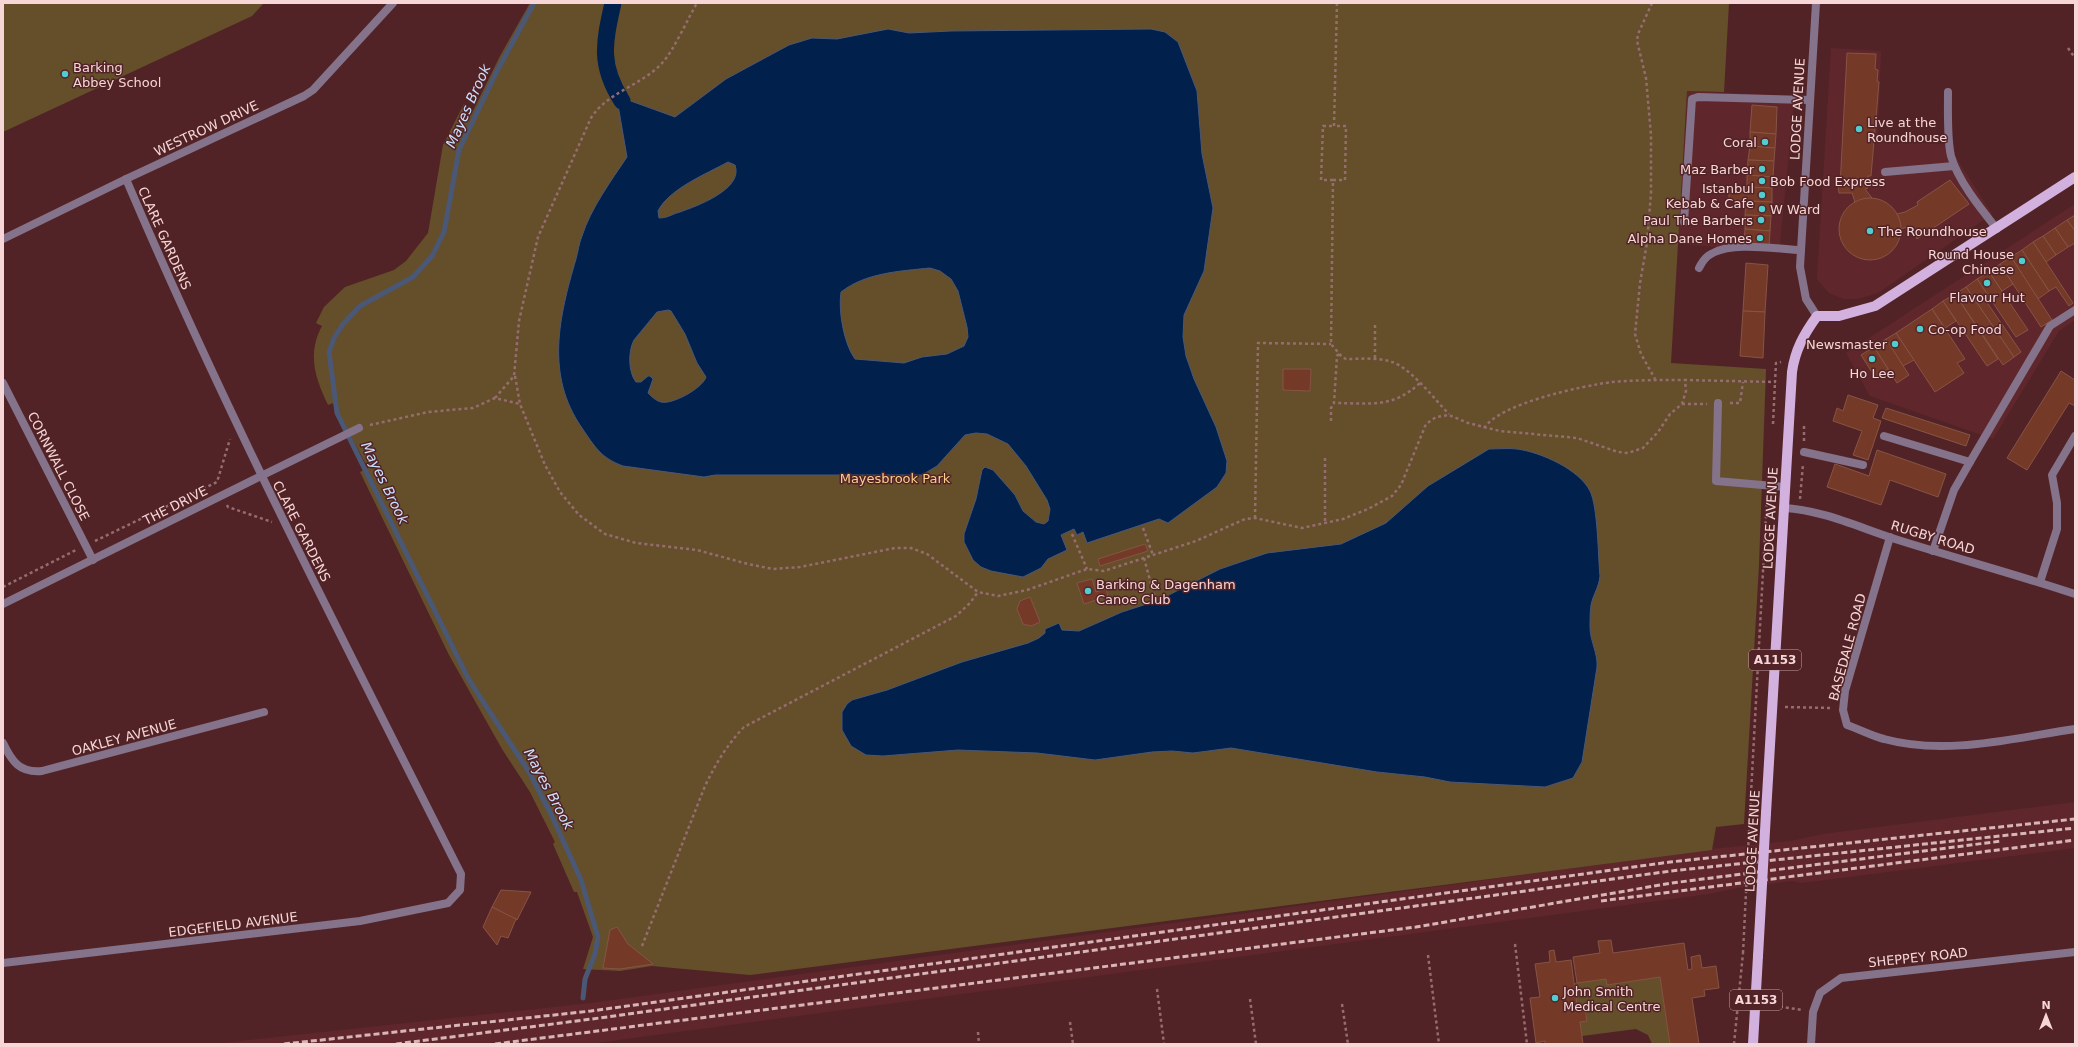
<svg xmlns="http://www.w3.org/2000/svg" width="2078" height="1047" viewBox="0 0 2078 1047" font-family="'DejaVu Sans',sans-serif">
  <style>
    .built { fill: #5f272c }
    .green { fill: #654f2b }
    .water { fill: #01204b; stroke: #4a5775; fill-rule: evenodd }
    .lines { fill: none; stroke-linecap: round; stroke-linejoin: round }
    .stream { stroke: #4a5775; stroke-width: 5 }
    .canal { stroke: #01204b; stroke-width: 17 }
    .building { fill: #743927; stroke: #865445 }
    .path { stroke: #956d6f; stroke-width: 2.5; stroke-dasharray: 3 3; stroke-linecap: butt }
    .service { stroke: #84738a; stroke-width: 8 }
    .pedestrian { stroke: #84738a; stroke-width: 8 }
    .minor { stroke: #84738a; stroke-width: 8 }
    .tertiary { stroke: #84738a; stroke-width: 8 }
    .primary { stroke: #d3b1df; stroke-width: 10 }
    .rail { stroke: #d8b5b7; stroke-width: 3; stroke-dasharray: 6 3; stroke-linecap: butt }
    .path-bridge { stroke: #956d6f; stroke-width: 2.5; stroke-dasharray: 3 3; stroke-linecap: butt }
    .primary-bridge { stroke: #d3b1df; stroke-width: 10 }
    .poi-dot { fill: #52cdcf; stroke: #522326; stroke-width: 1.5 }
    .labels { text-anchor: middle; stroke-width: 3; stroke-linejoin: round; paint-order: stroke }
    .shield { fill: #522326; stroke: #c5a0a2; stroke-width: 1 }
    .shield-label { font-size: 12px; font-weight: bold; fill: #f6d6d7 }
    .poi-label { font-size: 13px; fill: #f6d6d7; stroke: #522326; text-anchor: start }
    .street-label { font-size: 13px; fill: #f6d6d7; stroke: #522326 }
    .park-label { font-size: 13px; fill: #f9ce8e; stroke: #522326 }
    .water-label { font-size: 14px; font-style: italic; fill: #cbe1ff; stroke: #522326 }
  </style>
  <rect width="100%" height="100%" fill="#522326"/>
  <g class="built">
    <path d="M1831,48L1881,51L1878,140L1954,145L1955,156L1992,214L1878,293L1858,299H1844L1829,293L1817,279Z"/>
    <path d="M1687,91L1795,96L1779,252L1678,244Z"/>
    <path d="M2075,204V320L2059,331L1993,439L1870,396L1846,353Z"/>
    <path d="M2075,802V848L1802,883L1791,881L1737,888L1709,894L588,1044H212L591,1003L1712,849L1791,841L1823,834Z"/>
  </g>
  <g class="green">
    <path d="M3,3H264L252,16L3,132Z"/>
    <path d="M530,3H1729L1724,92L1687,91L1671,363L1766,369L1759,565L1744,824L1716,827L1712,850L750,975L652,966L620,971L583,969L593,937L577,892H574L553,844L555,842L530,792L502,749L449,655L360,472L368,468L333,403L328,405C315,378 307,354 322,326L316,323L324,307L345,287L394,270L406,261L428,233L443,145L464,104L473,111L500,56Z"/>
    <path d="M1660,977L1670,1044H1652L1648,1035L1636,1029L1582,1036L1580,1022L1587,1021L1585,1004L1577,1005L1574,983L1606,979L1607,985Z"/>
  </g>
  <g class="water">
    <path d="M888,29L909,33L951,31L1151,29L1165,32L1178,42L1197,91L1202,154L1213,208L1204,271L1184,315L1183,337L1186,356L1194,379L1216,427L1227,461L1226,473L1217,487L1168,523L1159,519L1087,543L1083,532L1077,535L1074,529L1061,535L1067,550L1048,559L1041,568L1023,577L991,571L981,567L973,560L964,542V534L976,499L982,470L985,467L993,470L1015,495L1023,511L1036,522L1044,524L1048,521L1050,509L1047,500L1026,466L1008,444L987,434L976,433L965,435L937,466L922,475H715L704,477L623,466C601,458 595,447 582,428C545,375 559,317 576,259C578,252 579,243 582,236C591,208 611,181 627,157L618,105L622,101L628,100L675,117L726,79L789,45L812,38L837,39ZM728,162L735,165C744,189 697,206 680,212C672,214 668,218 659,218L658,211C669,189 706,174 728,162ZM930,268L940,271L951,279L958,291L967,327L968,337L964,346L947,354L922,357L904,363L855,359C844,344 838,311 841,292C865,273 900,271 930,268ZM668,310L671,311L685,334L697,363L706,377C703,388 672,405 661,402C656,401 651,396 648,393L653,379L650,376H648L641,382H636C628,372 628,351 634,340L657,312Z"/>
    <path d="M1489,449C1498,449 1508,448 1517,449C1540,452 1579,469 1590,491C1598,507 1598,556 1600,576C1599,587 1593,595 1591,605C1590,612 1590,620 1590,627C1590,641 1598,653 1597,667L1582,762L1573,778L1545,787L1450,782L1425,777L1377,772L1231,748L1193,753L1172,751L1152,752L1095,760L1037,753L958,750L883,756L866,755L851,746L842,730V712L847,704L852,700L887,690L962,662L1028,643L1039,638L1045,633V629L1059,623L1062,630L1079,631L1122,612L1159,600L1220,569L1267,553L1341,544L1386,523L1428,486Z"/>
  </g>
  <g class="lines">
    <path class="stream" d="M534,3L497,71L459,150L444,232L432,256L413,277L360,306L343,324L334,338L329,352L337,413L469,680L529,772L551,814L581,880L598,937L595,954L585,979L583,998"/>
    <path class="canal" d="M613,3C604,43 599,65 622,101"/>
  </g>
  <g class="building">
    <path d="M1847,53L1876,54L1875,69L1878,70L1877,81L1879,82L1871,176H1868V188L1865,189L1872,198L1855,202L1852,193H1839L1838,186L1840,187Z"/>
    <path d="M1752,105L1777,107L1776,134L1750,132Z"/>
    <path d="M1750,132L1776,134L1775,148L1750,146Z"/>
    <path d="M1750,146L1775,148L1774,161L1748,160Z"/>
    <path d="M1748,160L1774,161L1773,177L1747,175Z"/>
    <path d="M1747,175L1773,177L1772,188L1747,187Z"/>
    <path d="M1950,180L1969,204L1917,239L1910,226L1901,229L1897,214L1905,212L1918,205L1917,202Z"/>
    <path d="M1747,187L1772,188V202L1729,200V191L1747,192Z"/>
    <circle cx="1870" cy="229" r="31"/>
    <path d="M1746,201L1772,202L1771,216L1745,215Z"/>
    <path d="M1745,215L1771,216L1770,231L1745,229Z"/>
    <path d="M2075,215V231L2067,220Z"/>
    <path d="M2067,220L2075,231V243L2068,247L2055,228Z"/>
    <path d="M2055,228L2068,247L2056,255L2043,236Z"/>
    <path d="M1745,229L1770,231L1769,246L1744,244Z"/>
    <path d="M2043,236L2056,255L2046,262L2033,242Z"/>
    <path d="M2033,242L2073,303L2069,306L2056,287L2049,291L2022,250Z"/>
    <path d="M2022,250L2049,291L2038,299L2011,257Z"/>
    <path d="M2011,257L2052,320L2041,327L2000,264Z"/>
    <path d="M1746,263L1768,265L1765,312L1743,311Z"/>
    <path d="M2000,264L2013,284L2002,291L1989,272Z"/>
    <path d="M1989,272L2028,330L2016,337L1977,279Z"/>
    <path d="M1977,279L1990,298L1986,301L2021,352L2014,357L1966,287Z"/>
    <path d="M1966,287L2014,357L2003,365L1955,294Z"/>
    <path d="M1955,294L1998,359L1987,366L1943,301Z"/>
    <path d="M1943,301L1956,321L1945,328L1932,309Z"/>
    <path d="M1932,309L1965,359L1957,363L1964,373L1935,392L1896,333Z"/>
    <path d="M1743,311L1765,312L1763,358L1740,356Z"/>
    <path d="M1896,333L1914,360L1903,366L1886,339Z"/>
    <path d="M1886,339L1909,375L1897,383L1874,347Z"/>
    <path d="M1874,347L1888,369L1875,377L1861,355Z"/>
    <path d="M1283,369H1311L1310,391L1283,390Z"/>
    <path d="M2061,371L2075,380V406L2069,403L2027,470L2007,458Z"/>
    <path d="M1848,395L1878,405L1873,418L1881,421L1868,460L1853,455L1862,431L1833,421L1837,408L1843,411Z"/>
    <path d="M1886,408L1970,435L1966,446L1882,418Z"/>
    <path d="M1877,450L1946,474L1938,497L1890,480L1881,505L1827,487L1835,464L1869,476Z"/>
    <path d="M1145,544L1148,551L1100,566L1098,559Z"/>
    <path d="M1092,579L1096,592L1106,589L1108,596L1084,604L1077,583Z"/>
    <path d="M1030,597L1040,622L1031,626L1023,624L1017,609L1020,601Z"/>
    <path d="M501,890L531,892L517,920L492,907Z"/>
    <path d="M492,907L516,919L508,938L501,936L497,945L483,927Z"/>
    <path d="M617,927L628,944L653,964L620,969L603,968L610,930Z"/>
    <path d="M1611,940L1613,953L1684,943L1688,970L1692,969L1691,957L1700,955L1702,968L1716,966L1719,988L1704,990L1705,996L1692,998L1699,1044H1670L1660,977L1607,985L1606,979L1577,983L1573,957L1600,953L1598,941Z"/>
    <path d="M1554,950L1556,962L1571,960L1577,1005L1584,1004L1587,1021L1580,1022L1583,1044H1545V1041L1536,1043L1530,998L1540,997L1535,964L1550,962L1549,951Z"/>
  </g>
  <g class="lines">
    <g class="path">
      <path d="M1337,3L1334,126H1346L1345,180H1333L1331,344L1342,357L1346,359C1360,359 1378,357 1392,362C1411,368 1435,400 1449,414"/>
      <path d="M1652,3L1638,34L1637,41L1646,78L1651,135V193L1647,243L1640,283L1635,334L1641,354L1655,379"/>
      <path d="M2068,48L2075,58"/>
      <path d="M1333,180H1321L1323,126H1334"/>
      <path d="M1375,325V360"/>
      <path d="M1339,354L1337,356L1334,403C1370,403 1392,409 1420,383"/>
      <path d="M515,376L520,404"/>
      <path d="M495,398L514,376L519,321L538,237L591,118C607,92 643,85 663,62C674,50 688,18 697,3"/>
      <path d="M1730,403H1740L1743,382"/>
      <path d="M1682,404H1707"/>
      <path d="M1331,421V408L1334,403"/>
      <path d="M1773,424L1775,382"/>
      <path d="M370,425L428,412L473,408L495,398L520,404L545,465L560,492L579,515L605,534L636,543L697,550L748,564L773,569L800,567L895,548H911L927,554L978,592L998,596L1027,590L1087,569L1104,571L1196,541L1245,519L1255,518L1302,528L1343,519L1368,509L1392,496L1401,485L1426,424L1436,417L1449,415L1468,423L1500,431L1577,438L1618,452L1628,453L1643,448L1658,432L1670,414L1682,404L1686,391L1685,380L1775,382L1776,363L1781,362"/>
      <path d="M1484,428C1501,403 1582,386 1612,382C1636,380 1660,380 1685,380"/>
      <path d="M1804,441V425"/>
      <path d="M1325,458V524"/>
      <path d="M1800,499L1803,464"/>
      <path d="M227,505L228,507L272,522"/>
      <path d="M1255,518L1258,343L1331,344"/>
      <path d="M1143,528L1153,555"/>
      <path d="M1072,534L1087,569"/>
      <path d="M95,541L217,482L230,439"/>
      <path d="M1144,558L1154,595"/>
      <path d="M3,587L76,550"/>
      <path d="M1785,707L1832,708"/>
      <path d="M1750,812L1767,497"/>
      <path d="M1515,944L1527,1044"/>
      <path d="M642,946L705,786C716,763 727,745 744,727L956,616L970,603L978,592"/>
      <path d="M1428,955L1439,1044"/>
      <path d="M1157,989L1164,1044"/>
      <path d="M1250,999L1256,1044"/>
      <path d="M1342,1004L1348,1044"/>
      <path d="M1768,1005L1803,1010"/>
      <path d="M1070,1022L1073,1044"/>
      <path d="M978,1032L979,1044"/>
      <path d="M1734,1044L1743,953"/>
    </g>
    <g class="service">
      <path d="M1885,172L1954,166"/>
      <path d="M1684,222L1692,99L1698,97L1810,100"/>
      <path d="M1699,268C1702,262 1705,257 1711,254C1731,241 1777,249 1801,250"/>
      <path d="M1718,403L1716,481L1785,487"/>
      <path d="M1970,462L2050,326L2075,310"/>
      <path d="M261,476L359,428"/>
    </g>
    <path class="pedestrian" d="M1804,452L1863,465"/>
    <g class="minor">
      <path d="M1948,92C1948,110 1947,140 1951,156C1958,181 1981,209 1997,229"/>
      <path d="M3,239L126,179L304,96L313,90L393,3"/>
      <path d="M3,383L93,560"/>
      <path d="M1884,436L1970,462L1954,490L1933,551"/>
      <path d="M1784,508C1822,510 1858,527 1895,539C1955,558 2015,574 2075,594"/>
      <path d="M1890,537L1845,691L1843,710L1847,725C1859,729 1872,736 1884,739C1946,756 2013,738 2075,729"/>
      <path d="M2040,582L2057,529V503L2052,475L2075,436"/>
      <path d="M3,604L261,476"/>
      <path d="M3,743C12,762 20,773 42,771L264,712"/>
      <path d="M3,963L360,921L448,903L460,890L461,874C345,644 227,416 126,179"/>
      <path d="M1811,1044L1813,1012L1820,993L1841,978L2075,952"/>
    </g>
    <path class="tertiary" d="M1816,3L1800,267L1806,299L1817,316"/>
    <g class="primary">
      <path d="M1766,813L1792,372C1795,350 1804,334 1817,316H1839L1875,306L2075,177"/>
      <path d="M1753,1044L1758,956"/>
    </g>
    <g class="rail">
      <path d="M1601,901L2075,840"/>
      <path d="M284,1044L591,1011L1670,862L2075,819"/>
      <path d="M396,1044L592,1019L1671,871L2075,828"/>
      <path d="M495,1044L1416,927L1672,883L2002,841"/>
    </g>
    <path class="path-bridge" d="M1743,953L1750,812"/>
    <path class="primary-bridge" d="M1758,956L1766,813"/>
  </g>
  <g class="poi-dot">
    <circle cx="65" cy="74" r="4"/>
    <circle cx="1859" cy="129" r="4"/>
    <circle cx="1765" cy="142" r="4"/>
    <circle cx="1762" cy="169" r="4"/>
    <circle cx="1762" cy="181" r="4"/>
    <circle cx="1762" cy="195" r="4"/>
    <circle cx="1762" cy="209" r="4"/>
    <circle cx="1761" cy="220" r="4"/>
    <circle cx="1870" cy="231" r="4"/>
    <circle cx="1760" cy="238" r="4"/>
    <circle cx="2022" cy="261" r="4"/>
    <circle cx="1987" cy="283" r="4"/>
    <circle cx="1920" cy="329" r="4"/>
    <circle cx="1895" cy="344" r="4"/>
    <circle cx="1872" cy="359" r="4"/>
    <circle cx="1088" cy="591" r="4"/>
    <circle cx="1555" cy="998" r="4"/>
  </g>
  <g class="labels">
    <g class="shield">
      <rect x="1749" y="650" width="52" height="20" rx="3"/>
      <rect x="1730" y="990" width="52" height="20" rx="3"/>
    </g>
    <g class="shield-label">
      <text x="1775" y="664">A1153</text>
      <text x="1756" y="1004">A1153</text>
    </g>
    <g class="poi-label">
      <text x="73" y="72">Barking<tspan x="73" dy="15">Abbey School</tspan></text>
      <text x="1867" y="127">Live at the<tspan x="1867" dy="15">Roundhouse</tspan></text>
      <text x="1757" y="147" text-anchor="end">Coral</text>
      <text x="1754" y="174" text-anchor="end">Maz Barber</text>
      <text x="1770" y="186">Bob Food Express</text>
      <text x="1754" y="193" text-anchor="end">Istanbul<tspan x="1754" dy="15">Kebab &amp; Cafe</tspan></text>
      <text x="1770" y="214">W Ward</text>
      <text x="1753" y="225" text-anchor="end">Paul The Barbers</text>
      <text x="1878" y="236">The Roundhouse</text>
      <text x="1752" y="243" text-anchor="end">Alpha Dane Homes</text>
      <text x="2014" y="259" text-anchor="end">Round House<tspan x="2014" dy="15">Chinese</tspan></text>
      <text x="1987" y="302" text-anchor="middle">Flavour Hut</text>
      <text x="1928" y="334">Co-op Food</text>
      <text x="1887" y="349" text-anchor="end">Newsmaster</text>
      <text x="1872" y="378" text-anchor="middle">Ho Lee</text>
      <text x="1096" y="589">Barking &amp; Dagenham<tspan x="1096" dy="15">Canoe Club</tspan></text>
      <text x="1563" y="996">John Smith<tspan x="1563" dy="15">Medical Centre</tspan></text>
    </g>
    <g class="street-label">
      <text transform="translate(1797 109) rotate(-87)" y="5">LODGE AVENUE</text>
      <text transform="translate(206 128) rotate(-25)" y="5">WESTROW DRIVE</text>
      <text transform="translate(165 238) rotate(66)" y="5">CLARE GARDENS</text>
      <text transform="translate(59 466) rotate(63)" y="5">CORNWALL CLOSE</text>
      <text transform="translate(175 505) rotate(-27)" y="5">THE DRIVE</text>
      <text transform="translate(1770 518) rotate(-87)" y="5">LODGE AVENUE</text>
      <text transform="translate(302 531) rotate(63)" y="5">CLARE GARDENS</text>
      <text transform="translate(1933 537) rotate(17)" y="5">RUGBY ROAD</text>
      <text transform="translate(1847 647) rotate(-75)" y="5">BASEDALE ROAD</text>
      <text transform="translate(124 737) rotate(-15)" y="5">OAKLEY AVENUE</text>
      <text transform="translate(1752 841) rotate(-87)" y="5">LODGE AVENUE</text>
      <text transform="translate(233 924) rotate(-7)" y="5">EDGEFIELD AVENUE</text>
      <text transform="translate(1918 957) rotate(-6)" y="5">SHEPPEY ROAD</text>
    </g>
    <g class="park-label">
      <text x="895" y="483">Mayesbrook Park</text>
    </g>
    <g class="water-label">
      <text transform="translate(468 106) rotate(-66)" y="5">Mayes Brook</text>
      <text transform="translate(385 483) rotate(64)" y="5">Mayes Brook</text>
      <text transform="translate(549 789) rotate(62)" y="5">Mayes Brook</text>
    </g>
  </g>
  <rect width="2078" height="1047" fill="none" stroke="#f6d6d7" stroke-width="8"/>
  <g transform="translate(2046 1015)" stroke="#522326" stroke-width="3" paint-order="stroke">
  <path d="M0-3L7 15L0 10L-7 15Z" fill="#f6d6d7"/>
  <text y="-6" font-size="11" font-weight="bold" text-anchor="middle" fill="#f6d6d7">N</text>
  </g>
</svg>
